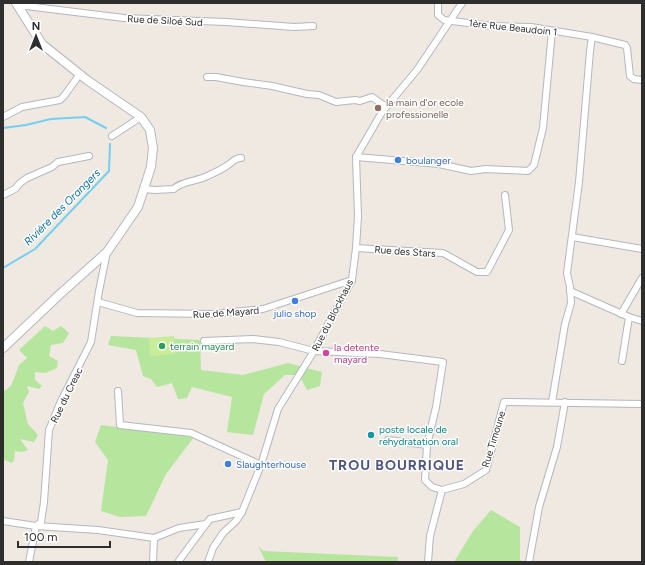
<svg xmlns="http://www.w3.org/2000/svg" width="645" height="565" viewBox="0 0 645 565" font-family="Figtree,sans-serif">
  <style>
    .green { fill: #b6e59e }
    .pitch { fill: #c9ec9a }
    .lines { fill: none; stroke-linecap: round; stroke-linejoin: round }
    .stream { stroke: #75cff0; stroke-width: 2 }
    .minor-casing { stroke: #b4b7c1; stroke-width: 8 }
    .tertiary-casing { stroke: #b4b7c1; stroke-width: 10 }
    .minor { stroke: #fff; stroke-width: 6 }
    .tertiary { stroke: #fff; stroke-width: 8 }
    .education-dot { fill: #8d6e63; stroke: #fff; stroke-width: 1.5 }
    .shop-dot { fill: #3f7fe0; stroke: #fff; stroke-width: 1.5 }
    .leisure-dot { fill: #2e9e5b; stroke: #fff; stroke-width: 1.5 }
    .hotel-dot { fill: #d1479c; stroke: #fff; stroke-width: 1.5 }
    .culture-dot { fill: #0f9aa8; stroke: #fff; stroke-width: 1.5 }
    .labels { text-anchor: middle; stroke-width: 3; stroke-linejoin: round; paint-order: stroke }
    .street-label { font-size: 10px; fill: #2e2e2e; stroke: #fff }
    .education-label { font-size: 10px; fill: #785e54; stroke: #fff; text-anchor: start }
    .shop-label { font-size: 10px; fill: #366cbe; stroke: #fff; text-anchor: start }
    .leisure-label { font-size: 10px; fill: #27864d; stroke: #fff; text-anchor: start }
    .hotel-label { font-size: 10px; fill: #b23c85; stroke: #fff; text-anchor: start }
    .culture-label { font-size: 10px; fill: #0d838f; stroke: #fff; text-anchor: start }
    .water-label { font-size: 11px; font-style: italic; fill: #0d6fa3; stroke: #fff }
    .district-label { font-size: 14px; font-weight: bold; letter-spacing: 1px; fill: #4d5680; stroke: #fff }
  </style>
  <rect width="100%" height="100%" fill="#efe9e1"/>
  <g class="green">
    <path d="M45,326L53,331L61,326L69,333L63,343L51,345L49,356L58,361L57,368L45,373L35,372V380L42,386L39,389L27,386L29,392L23,403L28,424L38,435L34,442L20,439L28,450L22,452L15,451L14,461L11,463L3,459V392L11,386L19,365L27,358L19,350Z"/>
    <path d="M111,336L200,340L201,370L243,375L288,363L322,372L320,386L307,390L299,375H285L264,394L253,435L227,432L232,397L192,387L187,398L178,399L172,383L157,387L151,379L143,376L136,350L108,345Z"/>
    <path d="M101,425L194,437L166,474L146,516L120,517L101,511L108,460L95,442Z"/>
    <path d="M491,510L520,527V560L524,562H454L473,531Z"/>
    <path d="M258,546L263,551L398,557V562H266Z"/>
  </g>
  <path class="pitch" d="M174,336L175,354L150,356L149,338Z"/>
  <g class="lines">
    <g class="stream">
      <path d="M3,128L26,125L51,119L85,117L106,128"/>
      <path d="M3,268L35,249L109,171L110,144"/>
    </g>
    <g class="minor-casing">
      <g id="minor">
        <path d="M438,3V15L444,20L492,26L531,27L592,37L625,45L627,48L630,76L634,79L642,80"/>
        <path d="M18,5L124,18L226,22L294,27L313,26"/>
        <path d="M207,77H216L243,82L272,86L307,94L319,95L336,102L355,100L360,101L372,97L386,107"/>
        <path d="M3,117L22,107L60,100L64,96L80,74"/>
        <path d="M112,136L141,117"/>
        <path d="M356,157L439,164L471,171L486,169L528,171L534,165L543,128L552,31"/>
        <path d="M144,189L155,190L174,189C180,182 196,181 205,177C212,174 221,170 228,165C232,162 235,158 241,158"/>
        <path d="M3,195L15,189L20,183L27,178L52,167L58,162L89,156"/>
        <path d="M572,237L642,249"/>
        <path d="M356,248L443,253L477,272H487L509,230L505,195"/>
        <path d="M570,291L629,317L642,321"/>
        <path d="M98,302L137,313L212,314L263,309L352,280"/>
        <path d="M621,314L642,278"/>
        <path d="M204,341L253,339L279,342L314,351L380,354L443,362L436,407L427,445L425,480L432,487L442,490"/>
        <path d="M622,361L629,317"/>
        <path d="M118,391L120,425L191,433L261,465"/>
        <path d="M552,402L565,324L571,303L570,287L567,273L579,182L590,51L592,37"/>
        <path d="M388,440L427,445"/>
        <path d="M3,521L36,526L98,530L154,538L179,528L206,524L210,519L242,512"/>
        <path d="M29,562L36,526L41,522L44,502L49,430L61,401L91,342L99,291L107,252"/>
        <path d="M153,562L154,538"/>
        <path d="M178,562L206,524"/>
        <path d="M208,562L213,548L223,533L236,521L242,512L261,465L278,409L314,351L352,280L356,248L358,216L356,157L382,112L417,70L462,3"/>
        <path d="M428,562L430,536L442,490L464,484L486,470L504,402L642,404"/>
        <path d="M529,562L539,507L557,447L565,402"/>
      </g>
    </g>
    <g class="tertiary-casing">
      <path id="tertiary" d="M3,348L59,295L107,252L138,207L151,167L153,148L150,130L141,117L87,80L42,44L16,3"/>
    </g>
    <use href="#minor" class="minor"/>
    <use href="#tertiary" class="tertiary"/>
  </g>
  <circle class="education-dot" cx="378" cy="108" r="4"/>
  <g class="shop-dot">
    <circle cx="398" cy="160" r="4"/>
    <circle cx="295" cy="301" r="4"/>
    <circle cx="228" cy="464" r="4"/>
  </g>
  <circle class="leisure-dot" cx="162" cy="346" r="4"/>
  <circle class="hotel-dot" cx="326" cy="353" r="4"/>
  <circle class="culture-dot" cx="371" cy="435" r="4"/>
  <g class="labels">
    <g class="street-label">
      <text transform="translate(165 20) rotate(3)" y="4">Rue de Siloé Sud</text>
      <text transform="translate(513 27) rotate(6)" y="4">1ère Rue Beaudoin 1</text>
      <text transform="translate(405 251) rotate(4)" y="4">Rue des Stars</text>
      <text transform="translate(226 312) rotate(-4)" y="4">Rue de Mayard</text>
      <text transform="translate(332 315) rotate(-63)" y="4">Rue du Blockhaus</text>
      <text transform="translate(66 395) rotate(-64)" y="4">Rue du Creac</text>
      <text transform="translate(493 439) rotate(-73)" y="4">Rue Timoune</text>
    </g>
    <g class="education-label">
      <text x="386" y="106">la main d'or ecole<tspan x="386" dy="12">professionelle</tspan></text>
    </g>
    <g class="shop-label">
      <text x="406" y="164">boulanger</text>
      <text x="295" y="317" text-anchor="middle">julio shop</text>
      <text x="236" y="468">Slaughterhouse</text>
    </g>
    <g class="leisure-label">
      <text x="170" y="350">terrain mayard</text>
    </g>
    <g class="hotel-label">
      <text x="334" y="351">la detente<tspan x="334" dy="12">mayard</tspan></text>
    </g>
    <g class="culture-label">
      <text x="379" y="433">poste locale de<tspan x="379" dy="12">rehydratation oral</tspan></text>
    </g>
    <g class="water-label">
      <text transform="translate(62 207) rotate(-45)" y="4">Rivière des Orangers</text>
    </g>
    <g class="district-label">
      <text x="397" y="470">TROU BOURRIQUE</text>
    </g>
  </g>
  <rect width="645" height="565" fill="none" stroke="#2e2e2e" stroke-width="8"/>
  <g transform="translate(36 36)" stroke="#ffffff" stroke-width="3" paint-order="stroke">
  <path d="M0-3L7 15L0 10L-7 15Z" fill="#2e2e2e"/>
  <text y="-6" font-size="11" font-weight="bold" text-anchor="middle" fill="#2e2e2e">N</text>
  </g>
  <path d="M18 541v6h92v-6" fill="none" stroke="#2e2e2e" stroke-width="2"/>
  <text x="24" y="541" font-size="12" fill="#2e2e2e" stroke="#ffffff" stroke-width="3" paint-order="stroke">100 m</text>
</svg>
